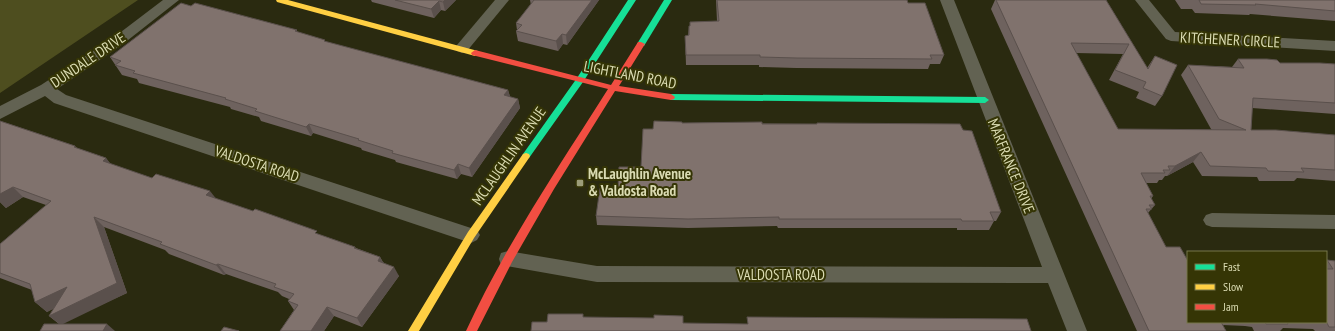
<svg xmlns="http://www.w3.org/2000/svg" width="1335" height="331" viewBox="0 0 1335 331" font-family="'PT Sans Narrow',sans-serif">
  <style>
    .green { fill: #4e4e1f }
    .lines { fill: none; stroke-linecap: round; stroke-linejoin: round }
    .street { fill: #626252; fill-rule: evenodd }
    .fast { fill: #16e098; fill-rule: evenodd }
    .slow { fill: #ffcf43; fill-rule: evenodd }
    .jam { fill: #f24e42; fill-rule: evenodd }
    .wall { fill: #6e625e }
    .shaded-wall { fill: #5a504c }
    .building { fill: #80726d; stroke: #5a504c }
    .poi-dot { fill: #9c9d79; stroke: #353505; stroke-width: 1.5 }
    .labels { text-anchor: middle; stroke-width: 4; stroke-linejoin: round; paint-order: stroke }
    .street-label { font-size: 15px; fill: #dadbb2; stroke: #353505 }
    .poi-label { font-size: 15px; font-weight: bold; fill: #dadbb2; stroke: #353505; text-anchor: start }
  </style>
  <rect width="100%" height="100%" fill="#2a2a10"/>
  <path class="green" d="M0,0H138L0,93Z"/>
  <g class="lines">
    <g class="street">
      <path d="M163,0H179L123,44L57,89L66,95L477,230L480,235L477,240L471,243L54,103L45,96L0,119V106L41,85L113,38Z"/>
      <path d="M495,0H509L467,51L462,53L457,51L455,48L457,45Z"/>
      <path d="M940,0H954L1087,331H1067L1048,283L597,282L501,265L499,259L501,253L508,251L597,266L1042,267Z"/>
      <path d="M1135,0H1149L1175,32L1335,41V51L1171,41L1166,39Z"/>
      <path d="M1212,213L1335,215V229L1212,227L1206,225L1203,220L1206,215Z"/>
    </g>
    <g class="fast">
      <path d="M628,0H636L583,82L529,158H523L522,156L523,154L577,78Z"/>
      <path d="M664,0H672L644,46H638L637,44Z"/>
      <path d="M671,94L985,97L989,100L985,103L671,100L667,97Z"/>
    </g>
    <g class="slow">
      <path d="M276,0H288L478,51L479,53L475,56L277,2Z"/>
      <path d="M526,153L529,154L530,156L529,158L474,238L419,331H408L468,232L523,154Z"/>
    </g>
    <path class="jam" d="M638,42H641L645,44L619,86L671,94L675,97L674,99L671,100L615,91L554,189L512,262L477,331H466C505,246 558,168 608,89L472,55L471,53L475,50L611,85Z"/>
  </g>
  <g class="wall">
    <path d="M371,0H456L445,11L441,10L434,18L372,2Z"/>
    <path d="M530,0H599L567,45L563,44L558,51L518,41L516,31L517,30L516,23L531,5Z"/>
    <path d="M716,0H907L908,3L944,55L940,64H930L928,69L796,68L759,67V65H686L685,36H688L689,26L717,21Z"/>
    <path d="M995,0H1106L1147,68L1155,56L1162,96L1155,106L1136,98L1139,92L1109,80L1123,54L1076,53L1118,129L1212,130L1211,129L1181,75L1188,65L1232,67L1238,59L1280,63L1335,64V114L1252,108L1251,130L1335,135V181L1297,178L1294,181H1259L1257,177L1202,176L1193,162L1167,176H1165L1162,180H1159L1157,183H1146L1153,196L1151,199L1155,205L1148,213L1188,322H1326V261L1327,260L1335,261V331H1315L1313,329L1283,328L1280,331H1254L1252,327L1245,326L1223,325L1226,331H1137L991,9Z"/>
    <path d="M1175,0H1335V21L1250,14L1249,15L1195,13L1192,9H1181Z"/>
    <path d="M191,6L297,30V32L326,42L508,90L510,97L518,99L520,108L472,177L461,174L457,179L396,162L395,160L362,150L361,148L313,133L311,136L261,121L259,117L231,109L230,107L139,83L137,79L122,75L110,57Z"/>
    <path d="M0,121L75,146L77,148L106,158L110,164L152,178L217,199L355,247L356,248L380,257L383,262L399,276L362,327L334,316L324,331H280L294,310L288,301L289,299L282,296L278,292L226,274L224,275L169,254L165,250L104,227L127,293L59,324L49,316L54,308L47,312L35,302L32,290L0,278V244L46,205L23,197L6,208L0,202Z"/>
    <path d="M682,123L817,124V123L963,130L1001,212L996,221H994L989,230H957V228H778L777,226L688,228L597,225L596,216L618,188L641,167L653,129Z"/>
  </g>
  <g class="shaded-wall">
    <path d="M445,0H456L445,11L443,2Z"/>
    <path d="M592,0H599L567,45L566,35Z"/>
    <path d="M439,1L441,10L434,18L431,9Z"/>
    <path d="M562,34L563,44L558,51L556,41Z"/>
    <path d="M508,90L511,99L504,95Z"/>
    <path d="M518,99L520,108L472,177L469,168Z"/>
    <path d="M309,124L313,133L311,136L306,127Z"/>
    <path d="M1201,152L1193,162L1167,176L1175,166Z"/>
    <path d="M106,158L115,169L103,161Z"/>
    <path d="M458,164L461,174L457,179L454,170Z"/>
    <path d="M13,187L23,197L6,208L0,202V194Z"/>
    <path d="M210,191L218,201L206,195Z"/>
    <path d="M94,217L104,227L127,293L61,325L49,316L117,283Z"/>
    <path d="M380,257L385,267L378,261Z"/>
    <path d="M218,264L226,274L224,275L216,265Z"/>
    <path d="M394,267L399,276L362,327L357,318Z"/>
    <path d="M67,287L78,297L47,312L35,302Z"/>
    <path d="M327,307L334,316L324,331H311Z"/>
    <path d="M107,324L115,331H103Z"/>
  </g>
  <g class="building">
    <path d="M395,0H445L443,2L439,1L431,9Z"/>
    <path d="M534,0H592L566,35L562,34L556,41L516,31L522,25L516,23Z"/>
    <path d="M717,0H907L908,3H925L944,55H930L932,59L797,58L760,57V55H686L685,36L689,35V26H690V22L719,21Z"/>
    <path d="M996,0H1106L1148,69L1155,56L1177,65L1162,96L1143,88L1146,82L1115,70L1129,44L1071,43L1118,129L1246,130L1219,119L1188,65L1244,68L1238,59H1267L1277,60L1280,63H1320L1335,64V103L1253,98L1251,130H1276L1335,135V170L1301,168L1304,172L1268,171L1266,168L1210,166L1201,152L1175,166H1168L1170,170H1163L1165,173H1141L1153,196H1150L1155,205H1149L1152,209H1146L1166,247H1180L1188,261V322H1221L1226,331H1149Z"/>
    <path d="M1199,0H1335V11L1255,4L1256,5L1201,4Z"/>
    <path d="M181,3L191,6L195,3L297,30L295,31L325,40L324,41L508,90L504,95L518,99L469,168L458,164L454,170L392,153L393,151L358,140L359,139L309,124L306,127L255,111L257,109L225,99L226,98L133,73L135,71L115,65L121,61L110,57Z"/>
    <path d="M0,121L75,146L74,147L106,158L103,161L152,178L156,174L210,191L206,195L253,211L255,209L317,231L315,233L355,247L354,248L380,257L378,261L394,267L357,318L327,307L311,331H280L298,305L288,301L294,294L274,287L276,284L218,264L216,265L160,244L162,242L94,217L117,283L49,316L67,287L35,302L30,284L0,273V244L51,201L13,187L0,194Z"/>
    <path d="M654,121L682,122V123L762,122V124H817V123L960,124L963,130L972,131L1001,212H990L994,221H962L961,219H779V217L688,219L596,216L600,188H618L619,167H641L643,129H653Z"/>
    <path d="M1327,260L1335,261V327H1329L1326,321V269H1333Z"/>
    <path d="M548,314H583V317L654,318V315L683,316V323L748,324L747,317L1027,319L1031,331H531L532,322H547Z"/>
    <path d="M1265,322H1287L1288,324H1266Z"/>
    <path d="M44,324H107L103,331H40Z"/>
    <path d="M224,327L239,331H221Z"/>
  </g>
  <rect class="poi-dot" x="576" y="179" width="8" height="8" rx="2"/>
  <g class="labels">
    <g class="street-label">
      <text transform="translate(1230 40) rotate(3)" y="5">KITCHENER CIRCLE</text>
      <text transform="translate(88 60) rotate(-34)" y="5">DUNDALE DRIVE</text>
      <text transform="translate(630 75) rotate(11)" y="5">LIGHTLAND ROAD</text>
      <text transform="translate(509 156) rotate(-55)" y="5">MCLAUGHLIN AVENUE</text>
      <text transform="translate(257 164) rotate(18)" y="5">VALDOSTA ROAD</text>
      <text transform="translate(1011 166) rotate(68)" y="5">MARFRANCE DRIVE</text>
      <text x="781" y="280">VALDOSTA ROAD</text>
    </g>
    <g class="poi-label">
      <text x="588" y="179">McLaughlin Avenue<tspan x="588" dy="17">&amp; Valdosta Road</tspan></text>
    </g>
  </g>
  <rect x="1187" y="251" width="140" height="72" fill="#353505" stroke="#77774a"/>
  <rect x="1195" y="264" width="20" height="6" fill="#16e098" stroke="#77774a"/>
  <text x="1223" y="271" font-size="12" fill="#dadbb2">Fast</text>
  <rect x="1195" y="284" width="20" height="6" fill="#ffcf43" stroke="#77774a"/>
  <text x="1223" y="291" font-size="12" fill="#dadbb2">Slow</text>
  <rect x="1195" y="304" width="20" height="6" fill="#f24e42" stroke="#77774a"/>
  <text x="1223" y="311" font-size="12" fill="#dadbb2">Jam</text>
</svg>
